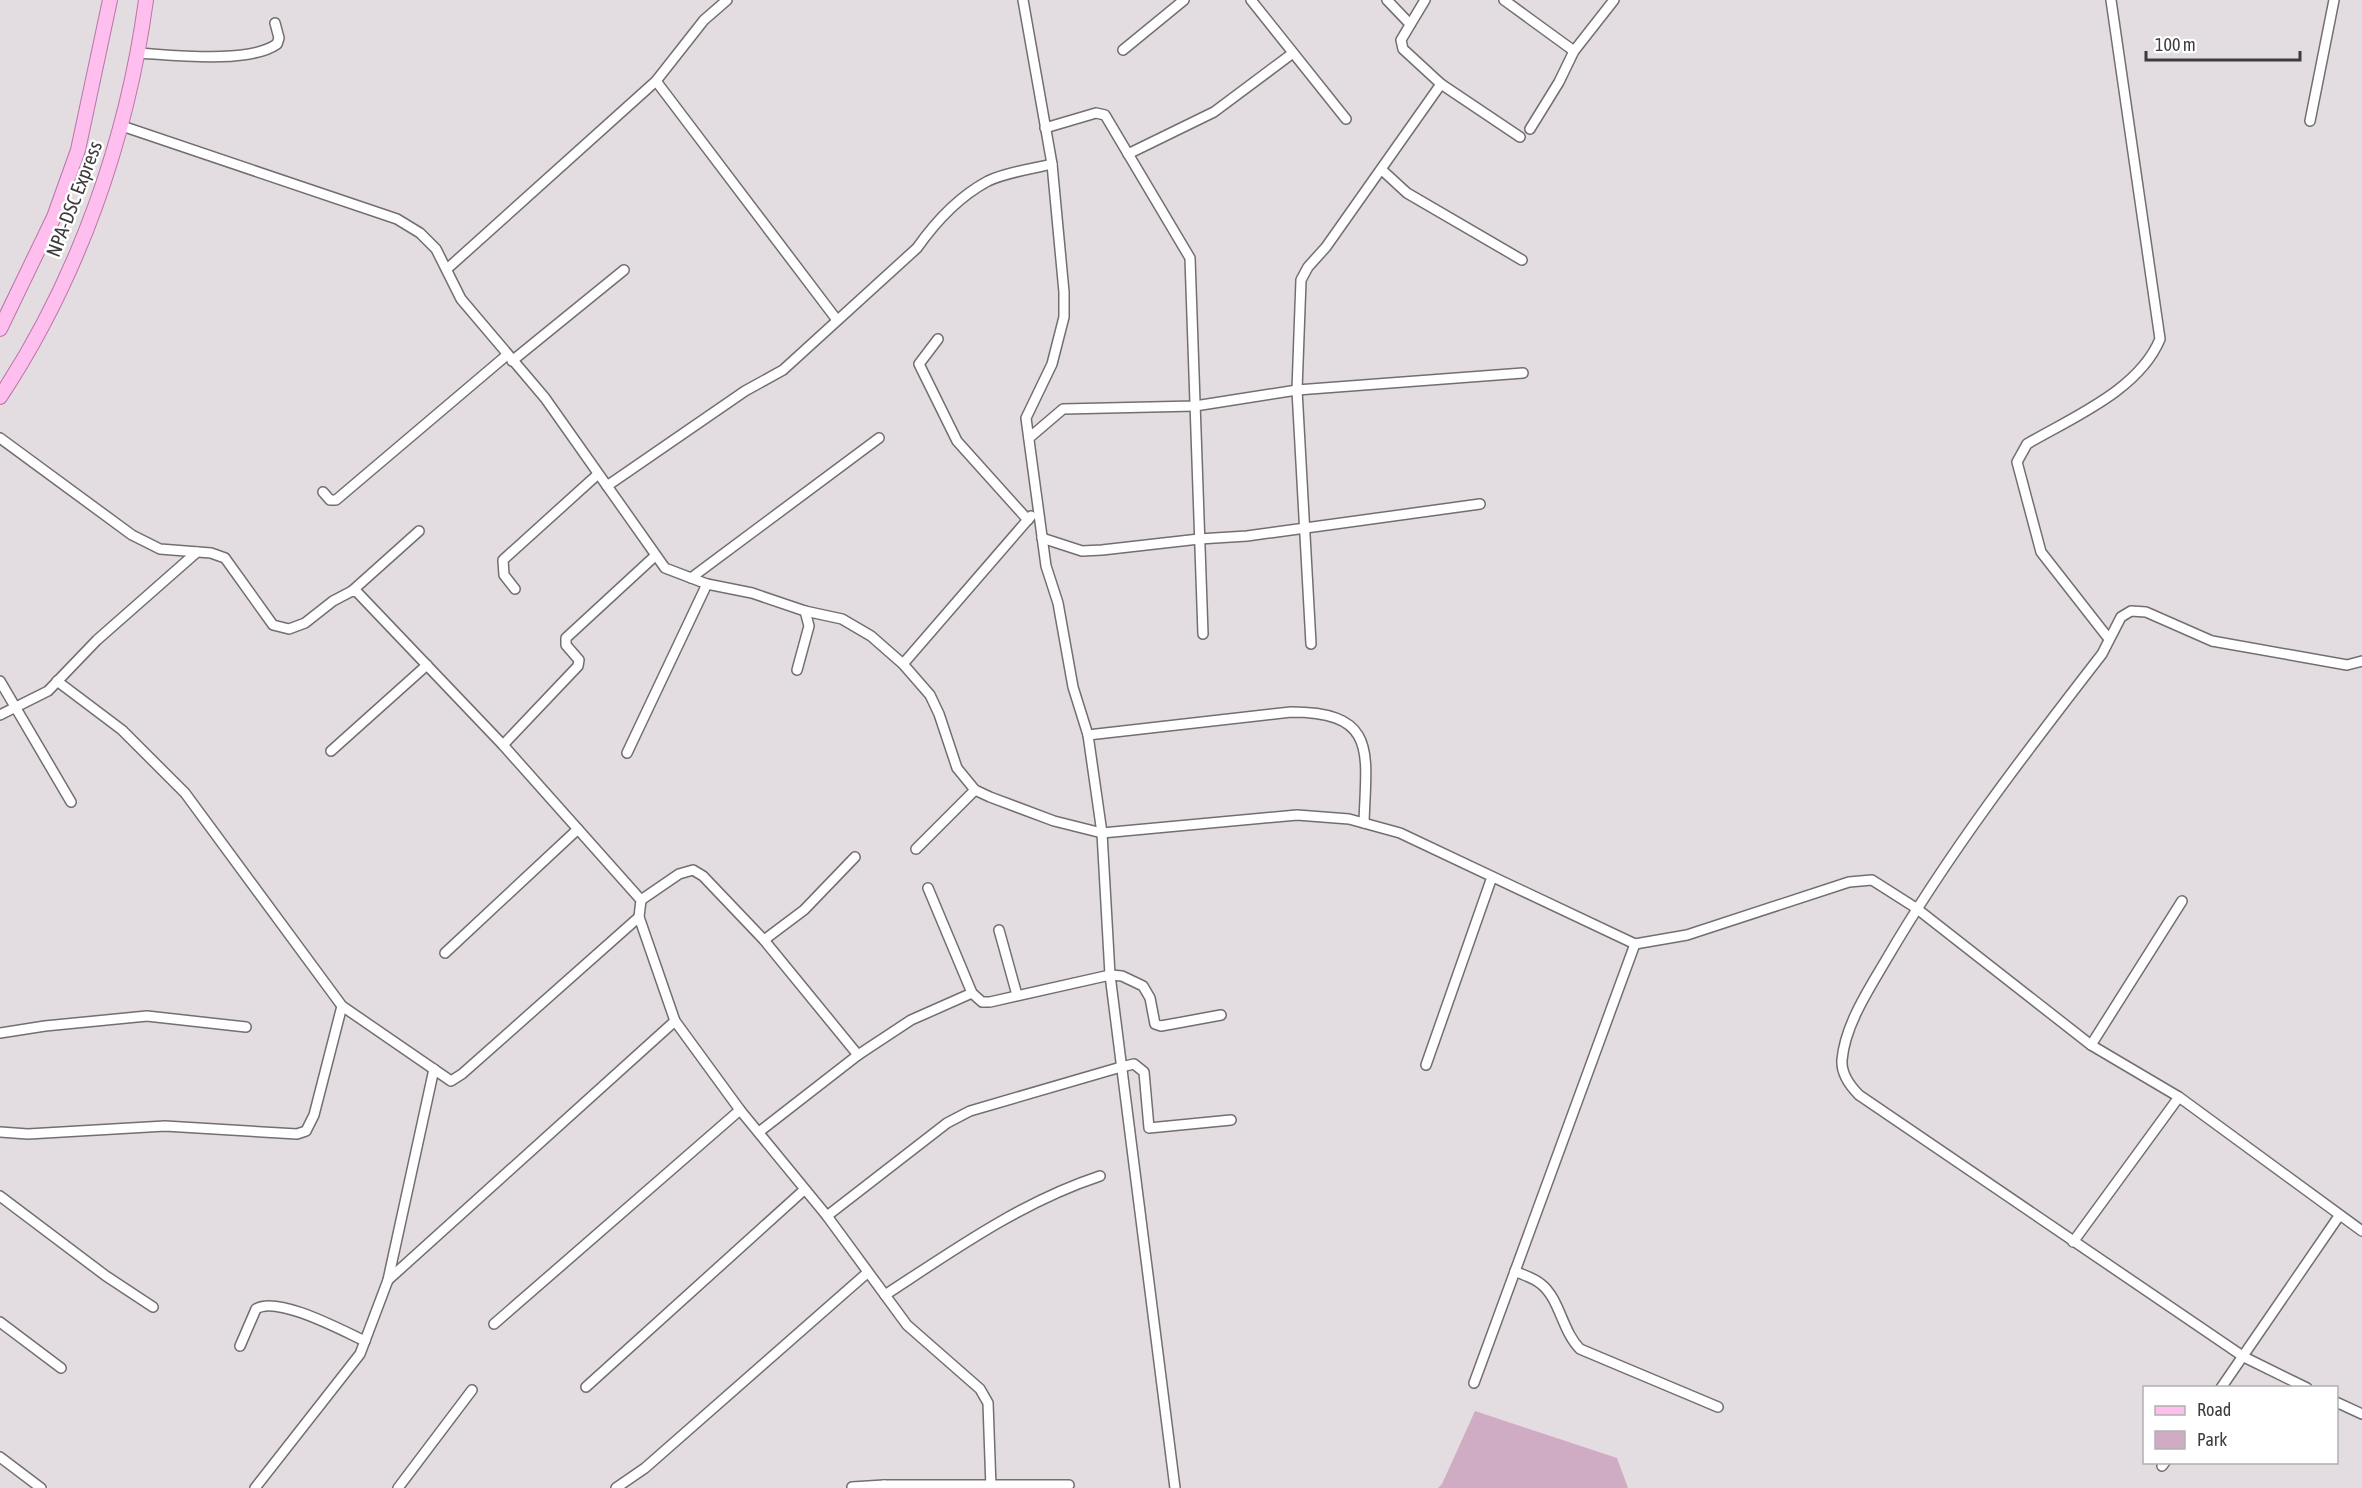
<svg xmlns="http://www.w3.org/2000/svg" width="2362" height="1488" viewBox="0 0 2362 1488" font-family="'Asap Condensed',sans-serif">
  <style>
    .green { fill: #cfacc4 }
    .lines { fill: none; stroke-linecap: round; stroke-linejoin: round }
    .street-casing { stroke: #736e71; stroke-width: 12 }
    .primary-casing { stroke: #ba74a9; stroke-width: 16 }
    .street { stroke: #fff; stroke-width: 9 }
    .primary { stroke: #febeee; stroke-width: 14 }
    .labels { text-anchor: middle; stroke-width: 5; stroke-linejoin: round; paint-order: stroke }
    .street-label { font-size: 20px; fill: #3d3b3d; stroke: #fff }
  </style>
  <rect width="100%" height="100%" fill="#e3dde1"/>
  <path class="green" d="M1475,1411L1617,1458L1628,1488H1438L1442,1484Z"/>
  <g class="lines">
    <g class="street-casing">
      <g id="street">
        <path d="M1023,0L1052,164L1064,292V317L1052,364L1026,418L1046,566L1058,603L1073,687L1088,735L1102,833L1110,975L1175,1488"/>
        <path d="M1251,0L1346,119"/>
        <path d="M1387,0L1410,24"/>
        <path d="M1504,0L1574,51"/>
        <path d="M1123,50L1184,0"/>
        <path d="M138,53C173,55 249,64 277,44L279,38L275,23"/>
        <path d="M656,81L837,320"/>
        <path d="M1441,84L1520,137"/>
        <path d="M2310,121L2334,0"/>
        <path d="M122,126L397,219L420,233L436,249L461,299L545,398L665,568L707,584L752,593L805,611L842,619L871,636L903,664L930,695L939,714L957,768L975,790L990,797L1054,821L1102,833L1297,815L1349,819L1400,833L1635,944L1687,935L1849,882L1872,880L1916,908L2091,1045L2179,1097L2362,1231"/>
        <path d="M1045,128L1096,113L1105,115L1190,258L1203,634"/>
        <path d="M1530,129L1559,82L1574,51L1614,0"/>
        <path d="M1128,154L1214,112L1293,53"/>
        <path d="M1382,170L1407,193L1522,260"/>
        <path d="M447,269L656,81L704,20L727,0"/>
        <path d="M938,339L919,364L957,441L1028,520"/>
        <path d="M512,361L624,270"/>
        <path d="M0,438L132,535L160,549L211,553L225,558L273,625L289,629L305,623L333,601L352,591L357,592L503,745L641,900L639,917L675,1021L740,1110L827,1216L907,1325L980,1389L988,1403L991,1488"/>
        <path d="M1029,438L1063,409L1195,406L1297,390L1523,373"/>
        <path d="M607,486L745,391L783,370L917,248C936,221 958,197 988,181C1007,172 1032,169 1052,164"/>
        <path d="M323,492L330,500H336L507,355"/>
        <path d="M1042,538L1082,551L1102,550L1199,539L1247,536L1480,504"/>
        <path d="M691,578L879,438"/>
        <path d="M515,589L504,575L503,560L597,475"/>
        <path d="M352,591L419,531"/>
        <path d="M2109,639L2041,552L2017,462L2027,444C2073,417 2139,390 2160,339L2111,0"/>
        <path d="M1311,644L1297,390L1301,280L1308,267L1326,247L1441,84L1403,49L1401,40L1425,0"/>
        <path d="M903,664L1031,516"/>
        <path d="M797,670L809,626L805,611"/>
        <path d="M0,681L71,802"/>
        <path d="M57,681L122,730L185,793L342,1006L451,1081L462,1074L639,917"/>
        <path d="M0,715L48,691L97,640L197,552"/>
        <path d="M1088,735L1291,712C1379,712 1366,754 1364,823"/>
        <path d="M503,745L578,666L579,660L566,645V638L655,556"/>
        <path d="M331,751L427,665"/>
        <path d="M627,753L707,584"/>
        <path d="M916,849L975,790"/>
        <path d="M641,900L679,874L693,870L703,876L764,940L858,1055L759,1132"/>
        <path d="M999,930L1017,995"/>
        <path d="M764,940L804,910L855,857"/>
        <path d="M445,953L578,829"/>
        <path d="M972,993L982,1002H990L1110,975L1122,976L1143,986L1150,998L1155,1024L1161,1026L1221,1015"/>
        <path d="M0,1033L45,1026L147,1016L246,1027"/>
        <path d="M2091,1045L2182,901"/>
        <path d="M858,1055L911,1020L972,993L928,888"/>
        <path d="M1426,1065L1492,877"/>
        <path d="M0,1132L28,1134L165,1126L297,1134L306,1131L314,1115L342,1006"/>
        <path d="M0,1196L106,1276L153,1307"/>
        <path d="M827,1216L947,1123L970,1111L1121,1067L1134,1064L1144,1072L1149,1128L1231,1120"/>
        <path d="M2073,1242L2179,1097"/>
        <path d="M1515,1271C1523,1275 1534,1278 1541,1284C1560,1299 1562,1331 1580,1349L1718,1407"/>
        <path d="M388,1280L675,1021"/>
        <path d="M885,1295C954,1250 1021,1202 1100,1176"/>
        <path d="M0,1322L61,1368"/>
        <path d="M494,1324L740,1110"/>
        <path d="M240,1346L256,1309C277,1295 343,1331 365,1341"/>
        <path d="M1474,1383L1635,944"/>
        <path d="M586,1387L804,1190"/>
        <path d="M2221,1388L2339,1216"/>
        <path d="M2307,1388L2244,1357L1859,1095C1850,1086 1841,1074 1842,1060C1845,1025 1869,989 1886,960C1949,852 2026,752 2102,654L2121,617L2131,611L2146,612L2212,641L2347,665L2362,661"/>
        <path d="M2336,1402L2362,1414"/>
        <path d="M0,1457L41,1488"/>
        <path d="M2162,1466L2165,1462"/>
        <path d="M852,1487L884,1485"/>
        <path d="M255,1488L360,1354L388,1280L434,1069"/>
        <path d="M398,1488L472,1390"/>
        <path d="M616,1488L645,1468L867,1273"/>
        <path d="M884,1488V1485H1069"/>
      </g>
    </g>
    <g class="primary-casing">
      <g id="primary">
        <path d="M0,329L54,217L78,150L110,0"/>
        <path d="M0,397C78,279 127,140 146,0"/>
      </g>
    </g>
    <use href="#street" class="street"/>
    <use href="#primary" class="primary"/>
  </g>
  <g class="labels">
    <g class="street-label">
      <text transform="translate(74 199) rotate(-69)" y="7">NPA-DSC Express</text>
    </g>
  </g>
  <rect x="2143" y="1386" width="195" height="78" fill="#ffffff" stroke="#b1b1b1" stroke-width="1.5"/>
  <rect x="2155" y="1406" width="30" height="9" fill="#febeee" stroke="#b1b1b1" stroke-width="1.5"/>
  <text x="2197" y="1416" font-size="18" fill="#3d3b3d">Road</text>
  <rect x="2155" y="1431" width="30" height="18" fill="#cfacc4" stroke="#b1b1b1" stroke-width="1.5"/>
  <text x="2197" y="1446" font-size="18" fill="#3d3b3d">Park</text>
  <path d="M2146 51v9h154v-9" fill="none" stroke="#3d3b3d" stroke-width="3"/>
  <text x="2155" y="51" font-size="18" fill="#3d3b3d" stroke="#ffffff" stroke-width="4.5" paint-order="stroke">100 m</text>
</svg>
